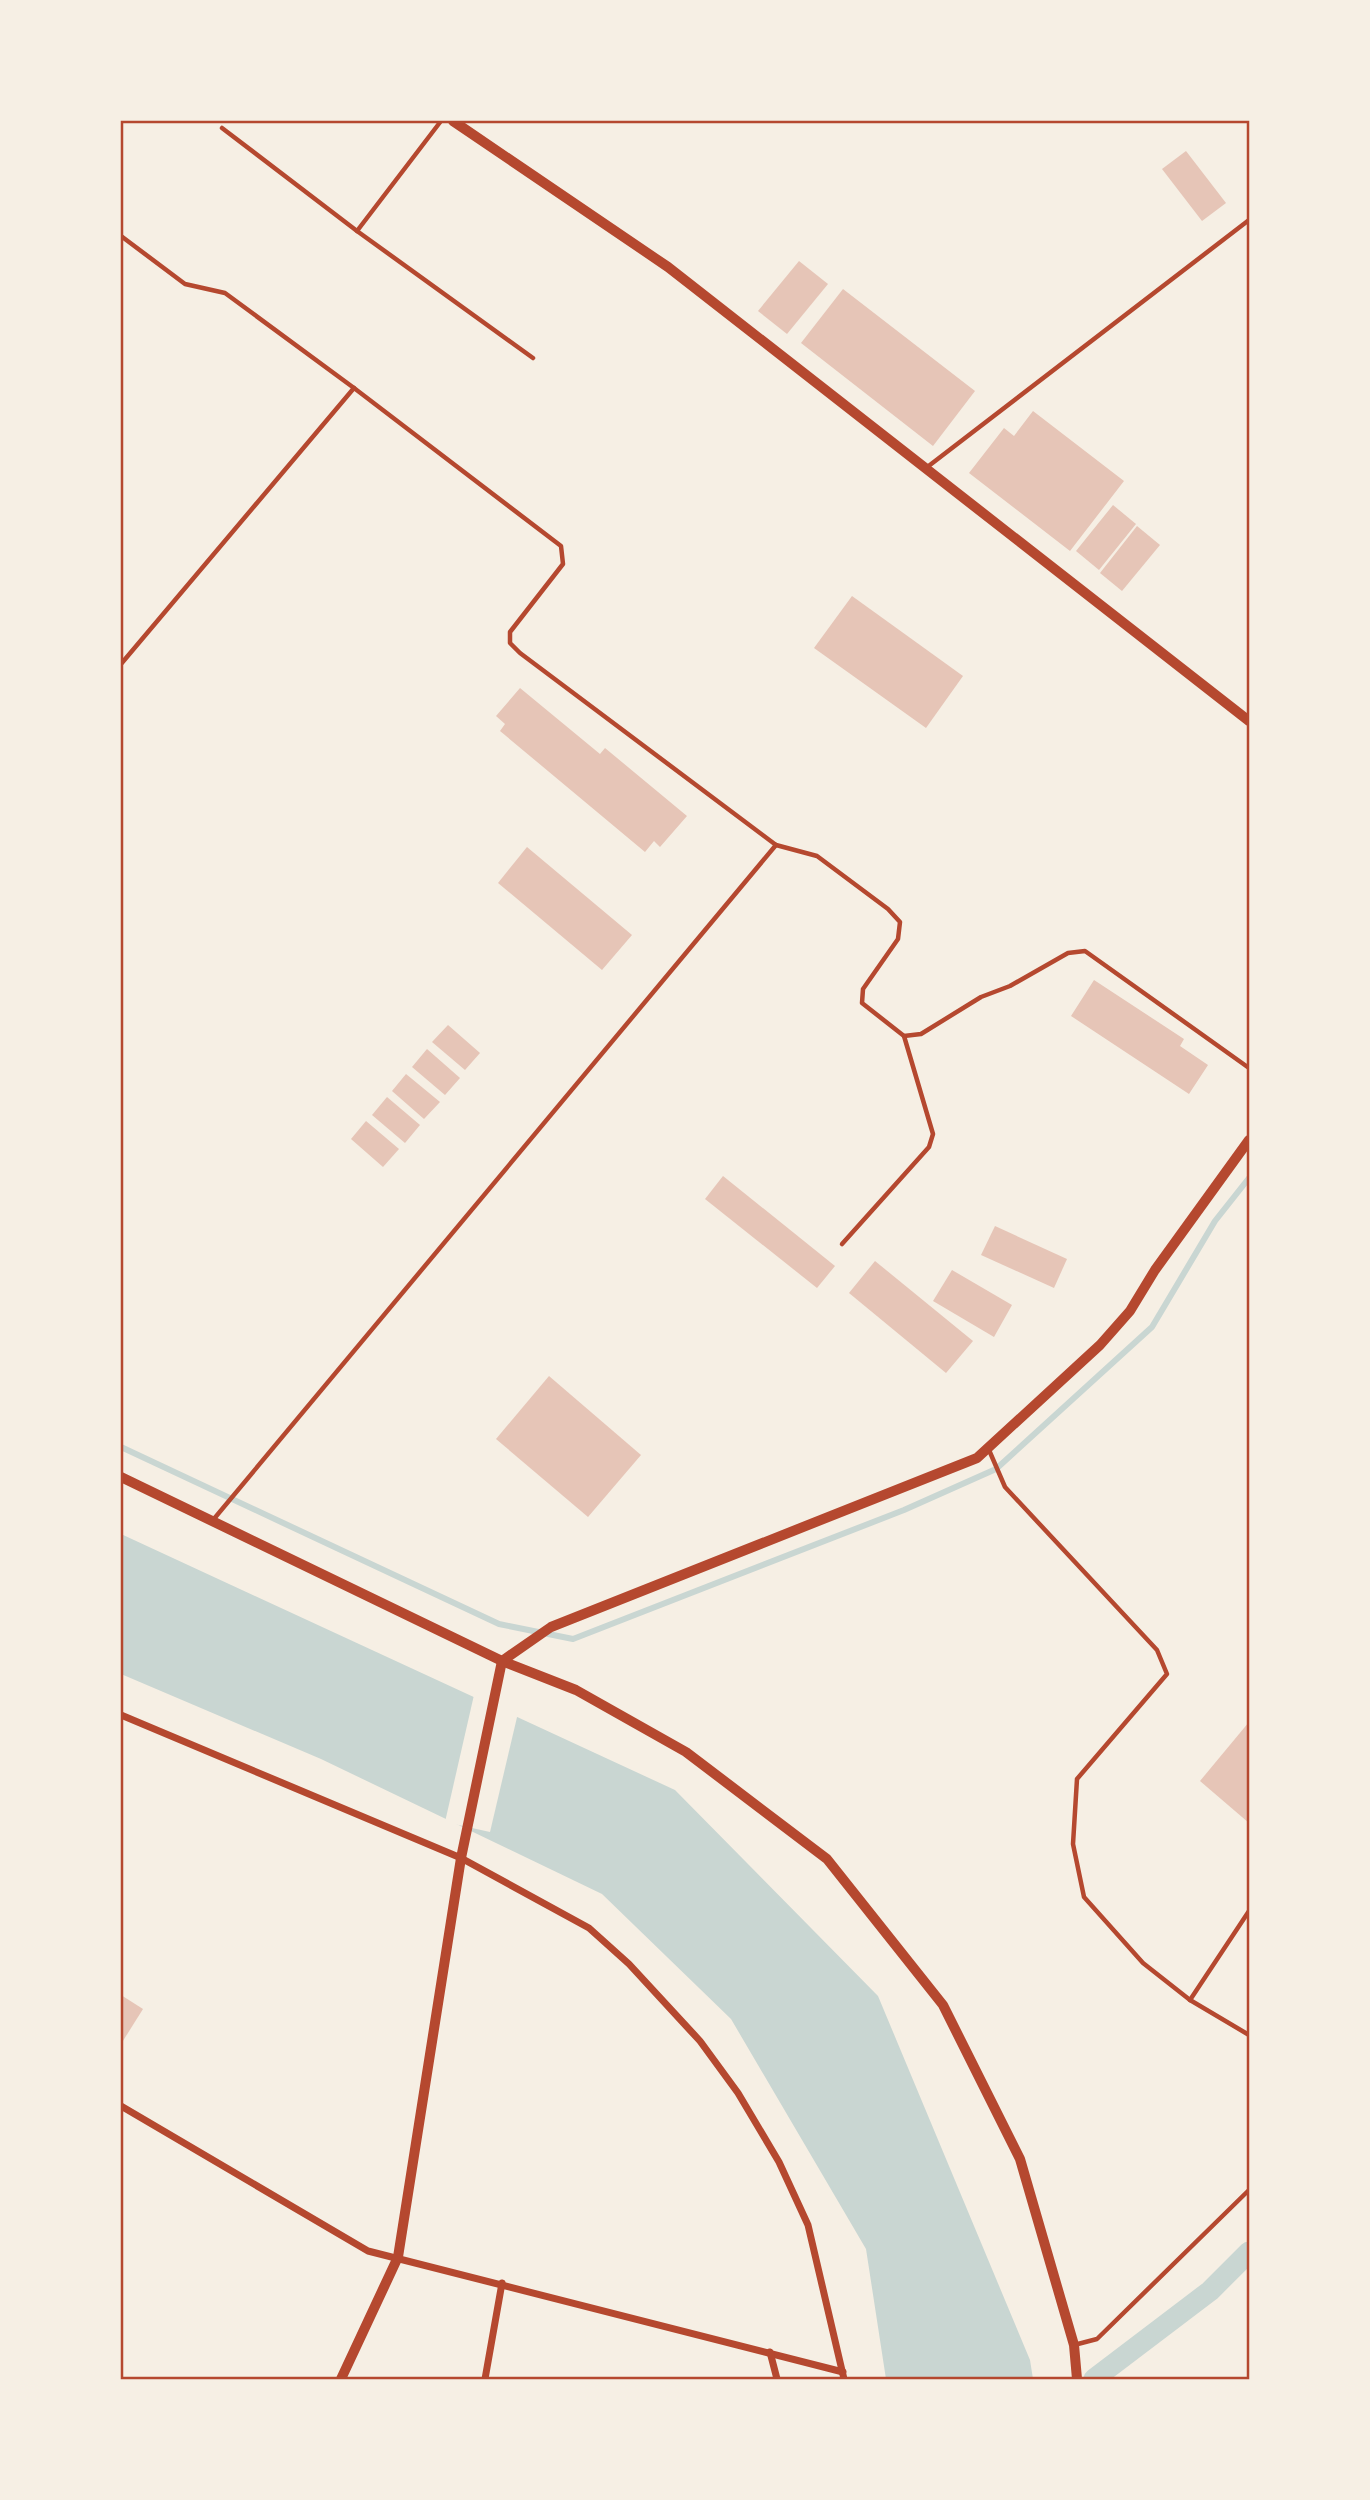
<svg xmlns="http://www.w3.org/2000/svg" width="1370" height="2500" viewBox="0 0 1370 2500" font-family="Karla,sans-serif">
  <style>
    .water { fill: #c9d6d2 }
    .pier { fill: #f6efe4 }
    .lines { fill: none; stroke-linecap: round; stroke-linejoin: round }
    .stream { stroke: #c9d6d2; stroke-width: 6 }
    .canal { stroke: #c9d6d2; stroke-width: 21 }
    .building { fill: #e6c5b7 }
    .service { stroke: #b5482f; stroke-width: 4.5 }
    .minor { stroke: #b5482f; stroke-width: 7 }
    .tertiary { stroke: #b5482f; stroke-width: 10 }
    .neatline { fill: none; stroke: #b5482f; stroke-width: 2.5 }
  </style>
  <rect width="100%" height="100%" fill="#f6efe4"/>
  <path class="water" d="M121,1534L675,1790L878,1996L1030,2360L1033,2379H886L866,2249L731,2019L602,1894L321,1759L121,1674Z"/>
  <path class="pier" d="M474,1695L518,1713L490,1832L445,1822Z"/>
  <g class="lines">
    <path class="stream" d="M121,1447L499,1624L573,1639L904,1510L996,1469L1152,1327L1215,1221L1249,1178"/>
    <path class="canal" d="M1094,2379L1210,2291L1249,2252"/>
  </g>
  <g class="building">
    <path d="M1186,151L1226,203L1202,221L1162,169Z"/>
    <path d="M799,261L828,284L787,334L758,311Z"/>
    <path d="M843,289L975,391L933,446L801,343Z"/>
    <path d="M1033,411L1124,481L1070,551L969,473L1004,428L1014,436Z"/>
    <path d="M1113,505L1136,524L1099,570L1076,551Z"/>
    <path d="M1137,526L1160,545L1122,591L1100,573Z"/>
    <path d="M852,596L963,676L926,728L814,648Z"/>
    <path d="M520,688L600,754L605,748L687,816L660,847L654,841L645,852L500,731L505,724L496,716Z"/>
    <path d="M527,847L632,935L602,970L498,883Z"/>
    <path d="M1094,980L1184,1039L1180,1046L1208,1065L1189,1094L1071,1016Z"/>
    <path d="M448,1025L480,1053L465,1070L432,1042Z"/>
    <path d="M427,1049L460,1078L445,1095L412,1067Z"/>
    <path d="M406,1074L440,1102L424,1119L392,1091Z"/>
    <path d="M387,1097L420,1125L405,1143L372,1115Z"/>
    <path d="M366,1121L399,1149L383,1167L351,1139Z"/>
    <path d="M723,1176L835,1266L817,1288L705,1199Z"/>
    <path d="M995,1226L1067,1259L1054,1288L981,1255Z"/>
    <path d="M875,1261L973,1341L946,1373L849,1293Z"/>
    <path d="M952,1270L1012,1305L994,1337L933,1301Z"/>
    <path d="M549,1376L641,1455L588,1517L496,1439Z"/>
    <path d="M1249,1722V1823L1200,1781Z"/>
    <path d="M121,1995L143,2009L121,2044Z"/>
  </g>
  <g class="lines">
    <g class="service">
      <path d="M222,128L357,231L533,358"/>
      <path d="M357,231L441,121"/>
      <path d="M121,236L185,284L225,293L354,388L561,546L563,564L510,632V643L520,653L776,845L817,856L888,909L900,922L898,939L863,989L862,1003L904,1036L921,1034L981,997L1010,986L1068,953L1085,951L1249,1068"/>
      <path d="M926,468L1249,220"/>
      <path d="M121,664L354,388"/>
      <path d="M842,1244L929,1147L933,1134L904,1036"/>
      <path d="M989,1450L1005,1487L1157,1650L1167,1674L1077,1779L1073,1844L1084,1897L1143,1963L1190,2000"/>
      <path d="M213,1520L776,845"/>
      <path d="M1249,1911L1190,2000L1249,2035"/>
      <path d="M1074,2345L1097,2339L1249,2190"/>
    </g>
    <g class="minor">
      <path d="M121,1715L461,1858L589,1928L629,1964L700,2041L738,2093L779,2162L808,2225L844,2379"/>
      <path d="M121,2106L368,2251L843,2372"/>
      <path d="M770,2352L777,2379"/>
      <path d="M485,2379L502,2283"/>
    </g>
    <g class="tertiary">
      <path d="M453,121L668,267L1249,721"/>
      <path d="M121,1477L502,1661L576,1690L686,1752L827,1859L943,2005L1020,2159L1074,2345L1077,2379"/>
      <path d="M502,1661L551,1627L977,1458L1100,1345L1130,1311L1155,1270L1249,1140"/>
      <path d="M341,2379L398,2257L461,1858L502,1661"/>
    </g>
  </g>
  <rect width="1370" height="2500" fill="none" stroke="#f6efe4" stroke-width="245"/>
  <rect x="122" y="122" width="1126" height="2256" class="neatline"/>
</svg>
